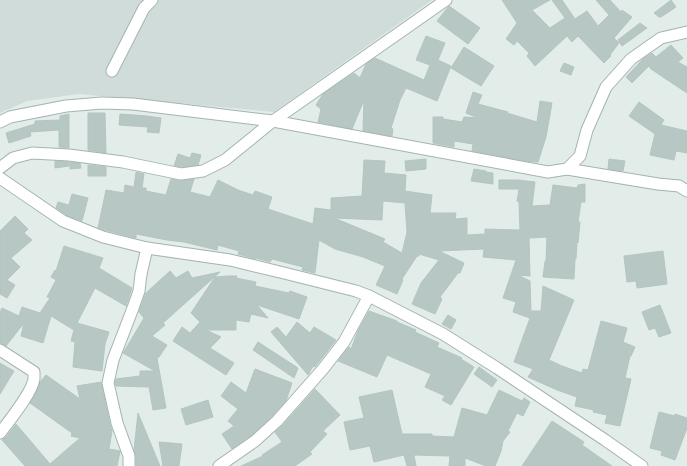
<svg xmlns="http://www.w3.org/2000/svg" width="687" height="466" viewBox="0 0 687 466" font-family="'Fira Sans',sans-serif">
	<style>
		.built { fill: #d0dcd9 }
		.building { fill: #b7c7c3; stroke: #b4c6c2; fill-rule: evenodd }
		.lines { fill: none; stroke-linecap: round; stroke-linejoin: round }
		.minor-casing { stroke: #a4b4b1; stroke-width: 13 }
		.minor { stroke: #fff; stroke-width: 11 }
	</style>
	<rect width="100%" height="100%" fill="#e2ece9"/>
	<polygon class="built" points="0,0 432,0 274,112 79,94 27,101 0,113"/>
	<g class="building">
		<polygon points="502,0 550,0 532,10 550,28 565,18 552,0 562,0 575,19 587,11 598,26 609,15 596,0 610,0 621,12 622,10 632,17 614,38 619,43 610,55 611,56 604,63 578,36 572,42 567,36 535,66 527,56 529,53 517,41 514,45 506,39 517,23"/>
		<polygon points="671,0 676,7 661,17 659,17 654,13"/>
		<polygon points="449,6 480,28 468,44 437,21"/>
		<polygon points="640,23 647,28 622,46 618,40"/>
		<polygon points="426,36 445,43 438,60 451,66 437,101 406,88 400,100 391,128 393,129 392,136 363,131 364,100 352,129 318,122 321,109 316,105 323,94 354,73 360,78 366,64 375,58 424,80 430,65 416,60"/>
		<polygon points="671,45 683,58 678,62 687,67 687,93 651,69 649,66 632,83 626,77 643,59 652,53 656,57"/>
		<polygon points="464,47 494,66 481,86 451,68"/>
		<polygon points="564,63 574,67 571,75 560,71"/>
		<polygon points="473,92 482,95 478,104 508,112 507,113 537,122 540,101 552,103 546,137 538,162 525,161 472,151 473,144 454,141 454,147 433,143 433,117 443,117 443,119 462,122 464,117 478,118 466,113"/>
		<polygon points="639,102 664,120 661,125 687,131 687,153 676,151 674,160 650,155 655,134 629,116"/>
		<polygon points="88,113 105,113 106,153 88,150"/>
		<polygon points="69,114 69,148 59,147 59,130 30,132 31,136 9,143 6,133 35,124 35,121 60,120 60,116"/>
		<polygon points="120,114 147,116 161,118 159,133 147,132 148,127 119,125"/>
		<polygon points="192,153 201,155 198,165 181,167 174,166 178,154 190,158"/>
		<polygon points="426,159 426,169 406,171 405,161"/>
		<polygon points="609,159 625,161 623,171 608,169"/>
		<path d="M364 160 385 161 384 173 406 175 405 191 432 195 430 213H456L455 219 467 218V235L485 234V229L520 230 519 202 517 201 519 189H499V180H518L535 182 532 206 550 205 553 185 577 188 578 185 585 184V202H581L578 222H580L578 243 577 242 576 259H575L574 279 543 277 545 261H546L547 237 529 238 530 276 518 275 530 281 531 311H541L543 286 574 300 549 360 562 366 582 373 583 369 588 370 601 321 627 328 623 342 635 347 631 356H630L625 378 631 379 620 426 605 423 607 415 593 412 594 410 575 406 577 397 557 390 528 377 533 369 514 362 530 318 513 312 516 302 503 298 516 260 483 257 484 249 439 251 464 263 460 273H458L440 297 442 299 435 314 412 304 421 283 439 260 419 254V256H417L402 279 403 280 397 294 376 285 385 266 363 257 335 249 319 240 315 273 302 270 303 267 272 259 270 262 256 258 255 259 238 254 239 251 218 245 217 250 184 242 167 240 136 234V238L105 230 98 228 106 190 124 193 125 185 134 187 136 172 144 174 142 188H146V191L166 195 171 179 182 181 194 179 190 192 210 197 218 180 238 190 253 195 255 191 272 197 268 209 313 224 315 208 331 210V198L362 196ZM383 201 405 203 407 232 402 253 383 242 385 239 334 218 382 220Z"/>
		<polygon points="55,161 69,162 69,166 55,168"/>
		<polygon points="70,162 80,163 81,168 70,169"/>
		<polygon points="88,165 106,167 106,176 88,176"/>
		<polygon points="474,169 486,171 486,172 493,173 493,184 471,181"/>
		<polygon points="72,194 88,198 82,221 66,215 56,208 58,202 69,205"/>
		<polygon points="15,216 28,229 24,233 32,240 11,258 20,267 7,280 15,285 7,298 0,294 0,231"/>
		<polygon points="64,246 103,258 99,268 132,288 126,306 95,288 77,323 109,332 105,344 102,371 73,367 75,342 71,341 74,330 51,316 43,343 21,336 24,323 6,346 0,343 0,312 2,308 19,316 22,307 40,313 50,298 47,297 56,280 51,277 55,270 56,271"/>
		<polygon points="663,251 667,284 637,288 636,281 627,282 624,256"/>
		<polygon points="170,271 176,278 188,271 192,278 220,272 163,323 165,325 152,336 167,345 159,357 157,358 166,408 153,410 149,387 116,386 115,383 116,379 140,376 140,371 155,371 123,353 131,340 144,318 139,312 146,293"/>
		<polygon points="228,276 237,276 236,278 256,282 255,286 289,293 290,291 307,297 299,319 257,305 268,318 251,314 249,322 236,320 236,330 206,330 221,337 210,348 234,363 226,375 173,341 182,327 190,333 200,322 191,313 215,277"/>
		<polygon points="660,305 671,333 659,337 655,328 649,330 642,312"/>
		<polygon points="369,311 397,321 397,322 416,330 415,332 439,343 437,347 462,358 461,359 474,367 451,405 442,400 445,396 425,387 431,374 387,355 377,377 338,361 349,347 351,349 358,331"/>
		<polygon points="448,315 456,320 451,329 442,324"/>
		<polygon points="297,322 310,333 314,327 336,340 315,367 313,366 308,375 271,332 277,327 286,337"/>
		<polygon points="258,342 298,368 294,378 253,350"/>
		<polygon points="0,363 14,371 0,394"/>
		<polygon points="479,367 497,380 492,387 474,374"/>
		<polygon points="255,369 292,383 286,401 272,416 251,436 232,449 222,434 234,426 228,421 238,409 221,396 231,382 246,393"/>
		<polygon points="46,375 80,399 77,386 101,382 110,425 112,431 109,449 120,451 120,452 117,466 25,466 2,440 6,437 16,424 50,464 80,438 71,436 72,433 30,403 35,395 40,382"/>
		<polygon points="315,389 340,415 323,431 327,434 310,452 312,454 295,466 241,466 263,456 262,455 282,442 275,432 282,426"/>
		<polygon points="392,390 402,434 432,434 432,436 454,437 462,408 487,415 499,390 522,401 524,398 530,402 523,416 517,413 508,431 510,432 503,441 501,451 495,466 486,466 465,458 465,466 449,466 450,456 414,455 416,466 407,466 404,455 374,462 370,446 350,450 344,422 364,418 359,397"/>
		<polygon points="208,400 213,417 186,425 181,409"/>
		<polygon points="659,412 675,416 675,414 687,418 687,428 675,460 661,455 662,451 650,448"/>
		<polygon points="138,413 160,466 136,466 136,456 134,450"/>
		<polygon points="552,421 584,442 582,445 612,466 522,466"/>
		<polygon points="159,442 182,444 179,466 163,466"/>
	</g>
	<g class="lines">
		<defs>
			<g id="minor">
				<polyline points="112,71 144,8 152,0"/>
				<polyline points="0,122 10,117 66,106 102,103 133,104 273,121 548,172 567,169 580,156 587,130 606,87 631,59 661,38 687,32"/>
				<polyline points="0,168 13,158 32,153 69,155 123,162 181,174 203,171 225,160 273,121 446,0"/>
				<polyline points="567,169 658,184 679,186 687,191"/>
				<polyline points="0,178 63,221 103,237 147,248 230,260 284,273 356,291 369,296 443,334 497,368 605,440 642,466"/>
				<path d="M0 350 34 372C34 373 34 377 34 379 32 393 9 421 0 433"/>
				<polyline points="129,466 129,456 117,423 108,383 113,360 133,308 139,291 141,274 147,248"/>
				<polyline points="219,466 255,441 277,421 323,369 344,342 369,296"/>
			</g>
		</defs>
		<use href="#minor" class="minor-casing"/>
		<use href="#minor" class="minor"/>
	</g>
</svg>
